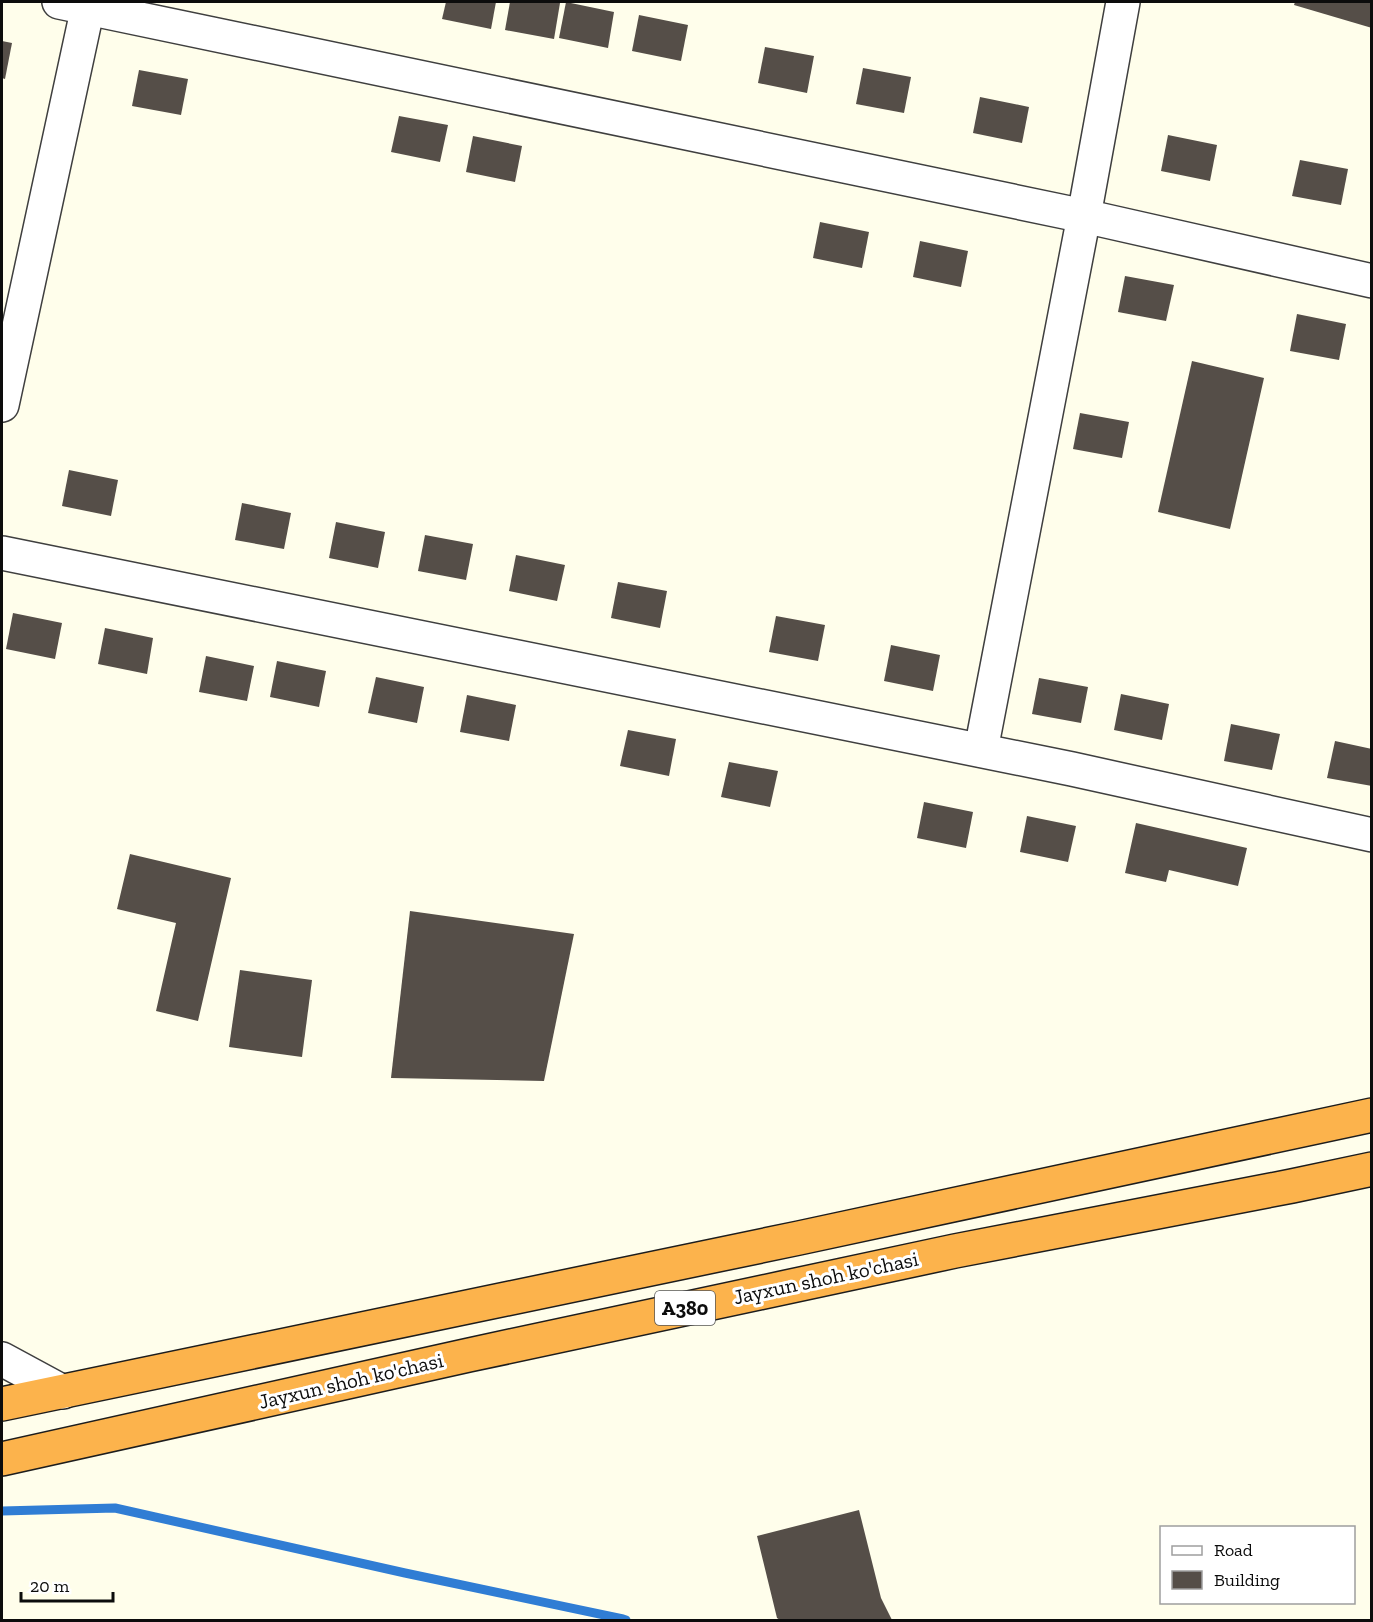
<svg xmlns="http://www.w3.org/2000/svg" width="1373" height="1622" viewBox="0 0 1373 1622" font-family="'Zilla Slab',serif">
	<style>
		.lines { fill: none; stroke-linecap: round; stroke-linejoin: round }
		.stream { stroke: #307dd4; stroke-width: 9 }
		.building { fill: #554e48 }
		.minor-casing { stroke: #3f3f3f; stroke-width: 36 }
		.highway-casing { stroke: #1d1d1d; stroke-width: 36 }
		.minor { stroke: #fff; stroke-width: 33 }
		.highway { stroke: #fcb34c; stroke-width: 33 }
		.labels { text-anchor: middle; stroke-width: 6; stroke-linejoin: round; paint-order: stroke }
		.shield { fill: #fff; stroke: #555; stroke-width: 1.5 }
		.shield-label { font-size: 20px; font-weight: bold; fill: #0c0c0c }
		.street-label { font-size: 21px; fill: #0c0c0c; stroke: #fff }
	</style>
	<rect width="100%" height="100%" fill="#fffeeb"/>
	<g class="lines">
		<polyline class="stream" points="2,1511 115,1508 405,1573 623,1619 626,1620"/>
	</g>
	<g class="building">
		<polygon points="446,2 496,2 491,29 442,19"/>
		<polygon points="510,2 551,2 560,3 554,39 505,30"/>
		<polygon points="566,2 614,12 608,48 559,38"/>
		<polygon points="1295,2 1372,2 1372,28 1294,5"/>
		<polygon points="639,15 688,25 681,61 632,51"/>
		<polygon points="2,41 12,43 5,79 2,78"/>
		<polygon points="765,47 814,56 807,93 758,83"/>
		<polygon points="863,68 911,77 904,113 856,104"/>
		<polygon points="139,70 188,79 181,115 132,106"/>
		<polygon points="980,97 1029,107 1022,143 973,133"/>
		<polygon points="399,116 448,125 440,162 391,152"/>
		<polygon points="1168,135 1217,145 1210,181 1161,171"/>
		<polygon points="473,136 522,146 515,182 466,172"/>
		<polygon points="1300,160 1348,169 1341,205 1292,196"/>
		<polygon points="820,222 869,232 862,268 813,258"/>
		<polygon points="920,241 968,251 961,287 913,277"/>
		<polygon points="1125,276 1174,285 1166,321 1118,312"/>
		<polygon points="1297,314 1346,324 1339,360 1290,351"/>
		<polygon points="1192,361 1264,378 1230,529 1158,512"/>
		<polygon points="1080,413 1129,422 1122,458 1073,449"/>
		<polygon points="69,470 118,480 111,516 62,506"/>
		<polygon points="242,503 291,513 284,549 235,540"/>
		<polygon points="336,522 385,532 378,568 329,558"/>
		<polygon points="425,535 473,544 466,580 418,571"/>
		<polygon points="516,555 565,565 557,601 509,591"/>
		<polygon points="618,582 667,591 660,628 611,618"/>
		<polygon points="13,613 62,623 55,659 6,649"/>
		<polygon points="776,616 825,625 818,661 769,652"/>
		<polygon points="105,628 153,638 147,674 98,664"/>
		<polygon points="891,645 940,655 933,691 884,681"/>
		<polygon points="206,656 254,666 247,701 199,692"/>
		<polygon points="277,661 326,671 319,707 270,697"/>
		<polygon points="376,677 424,687 417,723 368,713"/>
		<polygon points="1039,678 1088,687 1081,723 1032,714"/>
		<polygon points="1121,694 1169,704 1162,740 1114,730"/>
		<polygon points="467,695 516,705 509,741 460,732"/>
		<polygon points="1231,724 1280,734 1272,770 1224,761"/>
		<polygon points="628,730 676,739 669,776 620,766"/>
		<polygon points="1335,741 1372,749 1372,786 1327,778"/>
		<polygon points="729,762 778,771 770,807 721,797"/>
		<polygon points="924,802 973,812 966,848 917,838"/>
		<polygon points="1027,816 1076,826 1068,862 1020,852"/>
		<polygon points="1136,823 1247,848 1238,886 1169,870 1166,882 1125,873"/>
		<polygon points="130,854 231,878 198,1021 156,1011 176,923 117,909"/>
		<polygon points="410,911 574,934 544,1081 391,1078"/>
		<polygon points="240,970 312,980 302,1057 229,1047"/>
		<polygon points="859,1510 881,1598 892,1620 780,1620 777,1618 757,1536"/>
	</g>
	<g class="lines">
		<defs>
			<g id="minor">
				<polyline points="59,2 1084,216 1372,281"/>
				<polyline points="2,405 89,2"/>
				<polyline points="2,553 1072,769 1372,835"/>
				<polyline points="981,750 1084,216 1123,2"/>
				<polyline points="2,1359 63,1392"/>
			</g>
			<g id="highway">
				<polyline points="2,1404 799,1238 1372,1115"/>
				<polyline points="2,1459 469,1355 955,1251 1292,1186 1372,1169"/>
			</g>
		</defs>
		<use href="#minor" class="minor-casing"/>
		<use href="#highway" class="highway-casing"/>
		<use href="#minor" class="minor"/>
		<use href="#highway" class="highway"/>
	</g>
	<g class="labels">
		<rect class="shield" x="655" y="1291" width="60" height="34" rx="4.5"/>
		<g class="shield-label">
			<text x="685" y="1315">A380</text>
		</g>
		<g class="street-label">
			<text transform="translate(826 1278) rotate(-12)" y="7">Jayxun shoh ko'chasi</text>
			<text transform="translate(351 1381) rotate(-13)" y="7">Jayxun shoh ko'chasi</text>
		</g>
	</g>
	<rect width="1373" height="1622" fill="none" stroke="#0c0c0c" stroke-width="6"/>
	<rect x="1160" y="1526" width="195" height="78" fill="#ffffff" stroke="#9e9e9e" stroke-width="1.5"/>
	<rect x="1172" y="1546" width="30" height="9" fill="#ffffff" stroke="#9e9e9e" stroke-width="1.5"/>
	<text x="1214" y="1556" font-size="18" fill="#0c0c0c">Road</text>
	<rect x="1172" y="1571" width="30" height="18" fill="#554e48" stroke="#9e9e9e" stroke-width="1.5"/>
	<text x="1214" y="1586" font-size="18" fill="#0c0c0c">Building</text>
	<path d="M21 1592v9h92v-9" fill="none" stroke="#0c0c0c" stroke-width="3"/>
	<text x="30" y="1592" font-size="18" fill="#0c0c0c" stroke="#ffffff" stroke-width="4.5" paint-order="stroke">20 m</text>
</svg>
